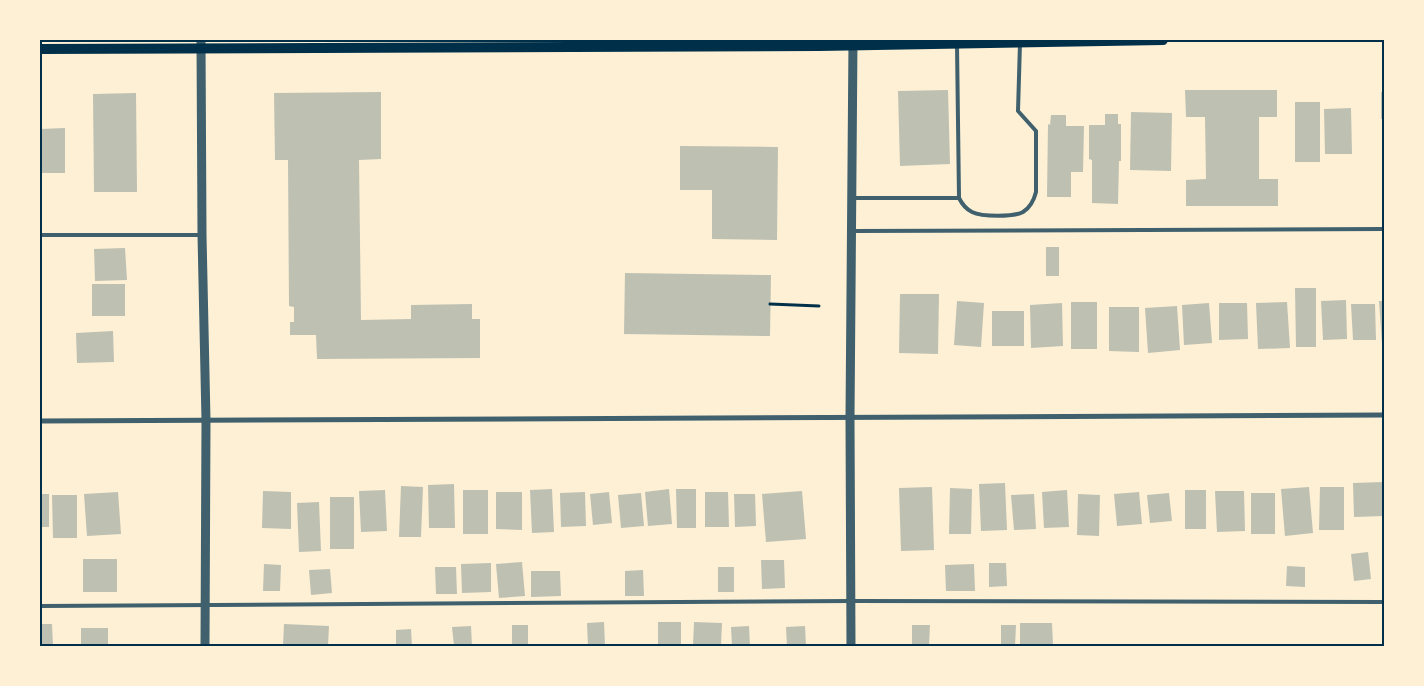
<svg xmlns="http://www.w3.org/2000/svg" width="1424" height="686" viewBox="0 0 1424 686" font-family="'Fira Sans Condensed',sans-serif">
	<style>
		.building { fill: #bec0b2 }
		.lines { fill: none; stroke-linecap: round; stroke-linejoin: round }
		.path { stroke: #003049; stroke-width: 3 }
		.service { stroke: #3f606c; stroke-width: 4 }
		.minor { stroke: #3f606c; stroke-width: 5 }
		.tertiary { stroke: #3f606c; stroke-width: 9 }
		.secondary { stroke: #003049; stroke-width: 10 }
		.neatline { fill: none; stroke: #003049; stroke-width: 2 }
	</style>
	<rect width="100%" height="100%" fill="#fdf0d5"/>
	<g class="building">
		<polygon points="948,90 950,164 900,166 898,91"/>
		<polygon points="1185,90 1277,90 1277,117 1259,117 1259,179 1278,179 1278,206 1186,206 1186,180 1206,179 1205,117 1186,117"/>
		<polygon points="381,92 381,159 359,160 361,320 411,319 411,305 472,304 472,319 480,319 480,358 317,359 316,335 290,335 290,322 294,322 294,307 289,306 288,160 275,160 274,93"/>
		<rect x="1381" y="92" width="3" height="27"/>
		<polygon points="136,93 137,192 94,192 93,94"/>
		<rect x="1295" y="102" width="25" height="60"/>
		<polygon points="1351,108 1352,154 1325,154 1324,109"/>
		<polygon points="1131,112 1172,113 1171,171 1130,170"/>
		<polygon points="1105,114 1118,114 1118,124 1121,124 1121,161 1119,161 1118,204 1092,203 1092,160 1089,159 1089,125 1105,125"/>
		<polygon points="1051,115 1066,115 1066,126 1084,126 1083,172 1071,172 1071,197 1047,197 1048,124 1050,125"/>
		<polygon points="65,128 65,173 40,173 40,129"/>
		<polygon points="680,146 778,147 777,240 712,239 712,190 680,190"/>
		<rect x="1382" y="195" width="2" height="25"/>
		<rect x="1046" y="247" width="13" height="29"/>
		<polygon points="125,248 127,280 95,281 94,249"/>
		<polygon points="625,273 771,275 770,336 624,334"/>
		<rect x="92" y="284" width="33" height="32"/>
		<polygon points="1295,288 1316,288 1316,347 1296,347"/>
		<polygon points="900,294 939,294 938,354 899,353"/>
		<polygon points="1346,300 1347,339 1323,340 1321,301"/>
		<polygon points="957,301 984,303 981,347 954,345"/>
		<polygon points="1379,301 1384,301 1384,344 1382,344"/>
		<rect x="1071" y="302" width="26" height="47"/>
		<polygon points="1287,302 1290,348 1258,349 1256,303"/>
		<polygon points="1062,303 1063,346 1031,348 1030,305"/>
		<polygon points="1209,303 1212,343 1184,345 1182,305"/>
		<polygon points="1219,303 1247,303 1248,339 1219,340"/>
		<polygon points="1351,304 1375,304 1376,340 1353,340"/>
		<polygon points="1177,306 1180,350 1148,353 1145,308"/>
		<polygon points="1109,307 1139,307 1139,352 1109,351"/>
		<rect x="992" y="311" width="32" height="35"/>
		<polygon points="113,331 114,362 77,363 76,333"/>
		<polygon points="1384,482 1384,516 1354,517 1353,483"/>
		<polygon points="1005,483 1007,530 981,531 979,484"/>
		<polygon points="454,484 455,528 429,528 428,485"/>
		<polygon points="401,486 423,487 421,537 399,537"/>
		<polygon points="932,487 934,550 901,551 899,488"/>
		<polygon points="1309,487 1313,533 1285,536 1281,489"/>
		<polygon points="1320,487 1344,487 1344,530 1319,530"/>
		<polygon points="950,488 972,489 971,534 949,534"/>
		<polygon points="552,489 554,532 532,533 530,490"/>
		<polygon points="669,489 672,524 648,526 645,492"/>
		<polygon points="676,489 696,489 696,528 677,528"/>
		<polygon points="385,490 387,531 361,532 359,491"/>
		<rect x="463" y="490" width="25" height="44"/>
		<polygon points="1067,490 1069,527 1044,528 1042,492"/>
		<rect x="1185" y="490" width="21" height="39"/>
		<polygon points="263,491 291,492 291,529 262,528"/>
		<polygon points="802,491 806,539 766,542 762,494"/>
		<polygon points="1215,491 1244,491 1245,531 1217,532"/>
		<polygon points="118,492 121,534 87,536 84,494"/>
		<polygon points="496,492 522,492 522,530 496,529"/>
		<polygon points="585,492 586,526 561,527 560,493"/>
		<polygon points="609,492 612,523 593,525 590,494"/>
		<polygon points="705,492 728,492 729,527 705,527"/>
		<polygon points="1139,492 1142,524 1117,526 1114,494"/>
		<polygon points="641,493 644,526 621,528 618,495"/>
		<polygon points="1169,493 1172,521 1150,523 1147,495"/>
		<rect x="1251" y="493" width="24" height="41"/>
		<rect x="40" y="494" width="9" height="33"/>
		<polygon points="734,494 755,494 756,526 735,527"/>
		<polygon points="1034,494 1036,529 1014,530 1011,495"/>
		<polygon points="1078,494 1100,495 1099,536 1077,535"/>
		<polygon points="52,495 77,495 77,538 53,538"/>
		<rect x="330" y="497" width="24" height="52"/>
		<polygon points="319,502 321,551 299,552 297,503"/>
		<polygon points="1368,552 1371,579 1354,581 1351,554"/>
		<rect x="83" y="559" width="34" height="33"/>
		<polygon points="761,560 784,560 785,588 762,589"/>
		<polygon points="522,562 525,596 499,598 496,564"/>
		<polygon points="491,563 491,592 462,593 461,564"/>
		<polygon points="989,563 1006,563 1007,586 989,587"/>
		<polygon points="264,564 281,565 280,591 263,591"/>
		<polygon points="974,564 975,591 946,591 945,565"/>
		<polygon points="1287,566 1305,567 1305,587 1286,586"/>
		<polygon points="435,567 456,567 457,594 436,594"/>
		<rect x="718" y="567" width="16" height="25"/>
		<polygon points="330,569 332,593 311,595 309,570"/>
		<polygon points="643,570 644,596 625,596 625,571"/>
		<polygon points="531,571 560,571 561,596 531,597"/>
		<polygon points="604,622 605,646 588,646 587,623"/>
		<rect x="658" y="622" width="23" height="24"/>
		<polygon points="694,622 722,623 721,646 693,646"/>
		<polygon points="1020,623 1052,623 1053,646 1020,646"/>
		<polygon points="40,624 52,624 53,646 40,646"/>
		<polygon points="284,624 329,626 328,646 283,646"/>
		<rect x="512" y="625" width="16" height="21"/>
		<polygon points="912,625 930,625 929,646 912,646"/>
		<polygon points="1001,625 1016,625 1015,646 1001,646"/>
		<polygon points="471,626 472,646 454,646 452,627"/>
		<polygon points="749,626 750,646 732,646 731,627"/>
		<polygon points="805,626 806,646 787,646 786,627"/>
		<rect x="81" y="628" width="27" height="18"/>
		<polygon points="411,629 412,646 396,646 396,630"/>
	</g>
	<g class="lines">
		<polyline class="path" points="770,304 819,306"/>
		<g class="service">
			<path d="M957 45 959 198C962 204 966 209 972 212 982 217 1014 217 1023 212 1031 207 1034 200 1036 192V131L1018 111 1020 43"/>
			<polyline points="853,198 959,198"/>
			<polyline points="853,231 1384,229"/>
			<polyline points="40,235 202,235"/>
			<polyline points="40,606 851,601 1384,602"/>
		</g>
		<polyline class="minor" points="40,421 1384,415"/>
		<g class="tertiary">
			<polyline points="201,40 202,235 206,420 205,646"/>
			<polyline points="851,646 850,418 853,40"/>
		</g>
		<polyline class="secondary" points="40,49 819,46 1163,40"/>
	</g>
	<rect width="1424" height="686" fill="none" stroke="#fdf0d5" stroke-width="82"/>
	<rect x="41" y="41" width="1342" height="604" class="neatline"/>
</svg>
